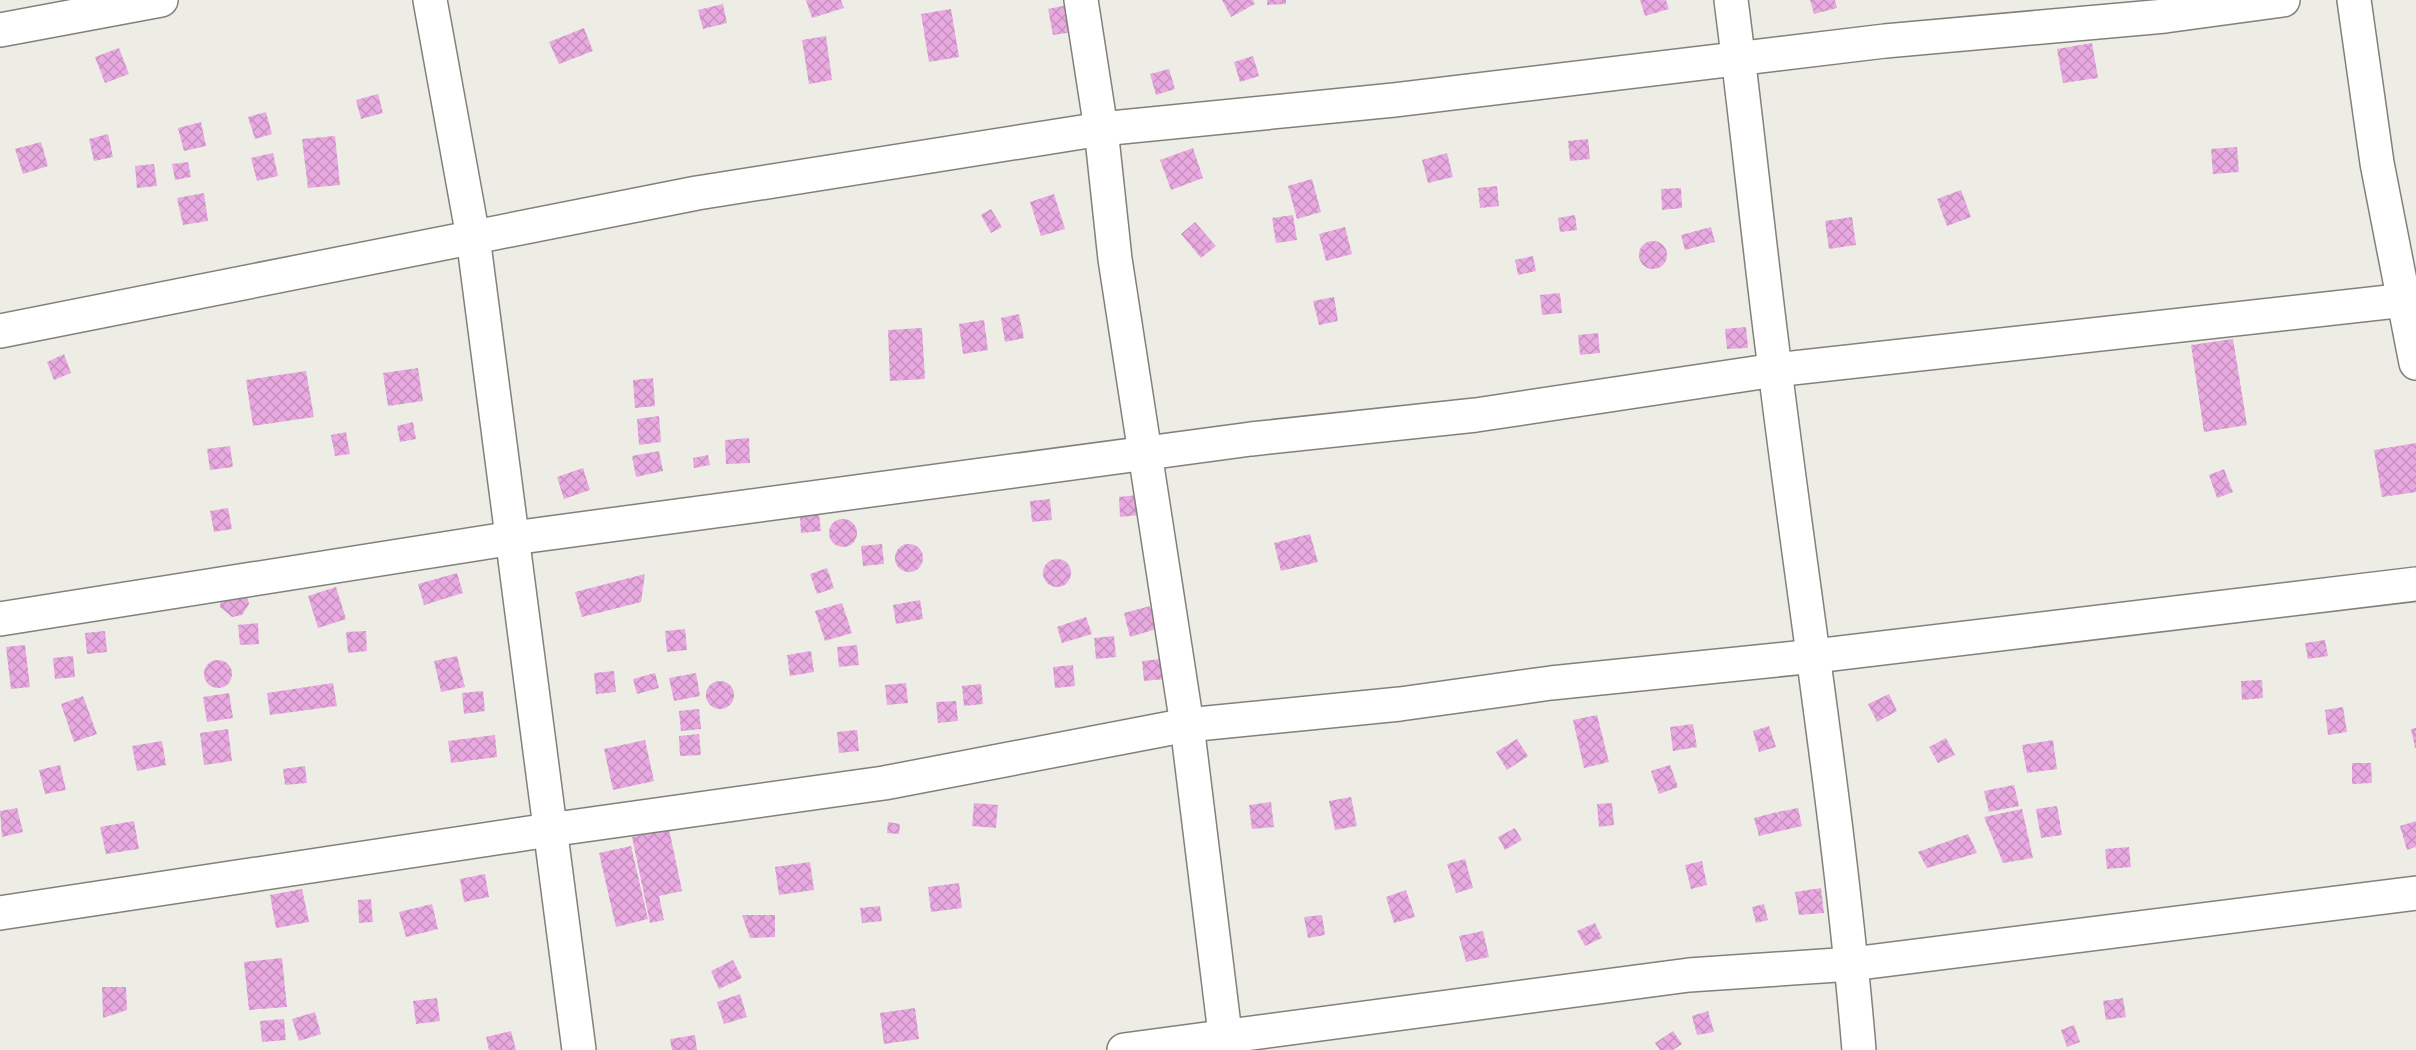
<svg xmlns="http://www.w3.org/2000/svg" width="2416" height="1050" viewBox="0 0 2416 1050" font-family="'Fira Sans',sans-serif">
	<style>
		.building { fill: url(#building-cross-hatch) }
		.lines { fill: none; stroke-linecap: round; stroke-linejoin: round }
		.minor-casing { stroke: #81817b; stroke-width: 36 }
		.minor { stroke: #fff; stroke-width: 33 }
	</style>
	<defs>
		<pattern id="building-cross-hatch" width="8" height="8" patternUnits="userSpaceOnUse" patternTransform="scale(1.5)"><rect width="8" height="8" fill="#e8a9e0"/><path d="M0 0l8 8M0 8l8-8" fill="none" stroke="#c690bf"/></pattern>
	</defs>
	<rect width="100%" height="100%" fill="#edede6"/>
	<g class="building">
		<polygon points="806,0 841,0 844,8 812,18"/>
		<polygon points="1222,0 1253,0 1255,4 1231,17"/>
		<polygon points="1267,0 1286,0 1286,4 1267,5"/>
		<polygon points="1640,0 1666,0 1669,9 1645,16"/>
		<polygon points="1810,0 1835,0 1837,8 1814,14"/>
		<polygon points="723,4 727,23 703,29 698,10"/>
		<polygon points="1068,5 1074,32 1053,35 1048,9"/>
		<polygon points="951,9 959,57 929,62 921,14"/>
		<polygon points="584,28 593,51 559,64 549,42"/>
		<polygon points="826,36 832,80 809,84 802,40"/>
		<polygon points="2092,43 2098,78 2063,83 2057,49"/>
		<polygon points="119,48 129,74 105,83 95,57"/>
		<polygon points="1253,56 1259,76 1240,82 1234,62"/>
		<polygon points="1169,69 1175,89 1156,95 1150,74"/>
		<polygon points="378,94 383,113 361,119 356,100"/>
		<polygon points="266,112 272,134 255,139 248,117"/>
		<polygon points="201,122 206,146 184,151 178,128"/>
		<polygon points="108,134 113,157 94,161 89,139"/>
		<polygon points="335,136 340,185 308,188 302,139"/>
		<polygon points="1588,139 1590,159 1570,161 1568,141"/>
		<polygon points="41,142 48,166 23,174 15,149"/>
		<polygon points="2237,147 2239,172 2213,174 2211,149"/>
		<polygon points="1193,148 1203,178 1171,190 1160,160"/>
		<polygon points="273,153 278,176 257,181 251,158"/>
		<polygon points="1447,153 1453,177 1428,183 1422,160"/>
		<polygon points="188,162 191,177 175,180 172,164"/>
		<polygon points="154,164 157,186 137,188 135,166"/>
		<polygon points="1312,179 1321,212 1297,219 1288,186"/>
		<polygon points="1497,186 1499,206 1480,208 1478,188"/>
		<polygon points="1681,188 1682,208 1662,210 1661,189"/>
		<polygon points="1961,190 1971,217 1947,226 1937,199"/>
		<polygon points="204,193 208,221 183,225 177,198"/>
		<polygon points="1054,194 1065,229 1041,236 1030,202"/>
		<polygon points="991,209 1002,227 991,233 981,215"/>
		<polygon points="1293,215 1297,240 1276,243 1272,218"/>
		<polygon points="1575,215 1577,230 1560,232 1558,218"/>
		<polygon points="1852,217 1856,245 1829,249 1825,221"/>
		<polygon points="1195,222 1216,246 1201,258 1181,234"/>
		<polygon points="1345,227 1352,254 1326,261 1319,234"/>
		<polygon points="1711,227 1715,242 1685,250 1681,235"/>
		<circle cx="1653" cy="255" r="14"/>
		<polygon points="1533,256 1536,271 1518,275 1515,260"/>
		<polygon points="1560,293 1562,313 1542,315 1540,295"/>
		<polygon points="1334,297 1338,321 1319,325 1313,301"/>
		<polygon points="1019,314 1024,338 1005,342 1001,318"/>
		<polygon points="984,320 988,350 963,354 959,324"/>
		<polygon points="1746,327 1748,348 1727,349 1725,329"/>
		<polygon points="922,328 925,379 890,381 888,330"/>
		<polygon points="1598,333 1600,353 1580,355 1578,335"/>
		<polygon points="2233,339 2247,425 2204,432 2191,345"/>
		<polygon points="64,354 71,373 54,380 47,362"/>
		<polygon points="418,368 423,401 388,406 383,373"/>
		<polygon points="306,371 314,417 253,426 246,380"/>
		<polygon points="653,378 655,406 635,408 633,380"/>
		<polygon points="659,416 661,442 639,445 637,419"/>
		<polygon points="413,422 416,439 400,442 397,426"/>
		<polygon points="346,432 350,454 335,456 331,435"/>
		<polygon points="749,438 750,463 726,464 725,440"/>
		<polygon points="2416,443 2416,492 2382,497 2374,450"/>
		<polygon points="230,446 233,467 210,470 207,449"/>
		<polygon points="659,451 663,471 636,477 632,456"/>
		<polygon points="708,455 710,465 694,468 693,458"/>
		<polygon points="583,468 590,490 564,499 557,477"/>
		<polygon points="2224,469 2233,492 2217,498 2209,475"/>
		<polygon points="1138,495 1140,515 1120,517 1119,497"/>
		<polygon points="1050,499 1052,520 1032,522 1030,501"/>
		<polygon points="228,508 232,529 214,532 210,511"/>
		<polygon points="819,514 821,531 801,533 800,516"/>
		<circle cx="843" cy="533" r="14"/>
		<polygon points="1310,534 1318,562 1281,571 1274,543"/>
		<circle cx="909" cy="558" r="14"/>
		<polygon points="882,544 884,564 863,566 861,546"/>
		<circle cx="1057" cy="573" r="14"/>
		<polygon points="827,568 834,588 817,594 810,574"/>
		<polygon points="457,573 463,593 424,605 418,584"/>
		<polygon points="645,574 641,602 582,617 575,592"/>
		<polygon points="336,587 346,619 318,628 308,596"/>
		<polygon points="247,595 249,604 242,615 232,617 220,607 221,598"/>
		<polygon points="920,600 923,619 896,624 893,605"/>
		<polygon points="842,603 852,633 825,641 815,611"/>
		<polygon points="1150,606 1156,629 1130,637 1124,613"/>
		<polygon points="1086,617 1092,634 1062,643 1057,627"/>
		<polygon points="258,623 259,644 240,645 238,625"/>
		<polygon points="685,629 687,650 667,652 665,631"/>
		<polygon points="105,631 107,652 87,654 85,633"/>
		<polygon points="366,631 367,651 348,653 346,632"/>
		<polygon points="1114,636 1116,657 1096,659 1094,638"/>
		<polygon points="2325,640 2328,656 2308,659 2305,643"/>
		<polygon points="25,645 30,687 11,689 6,647"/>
		<polygon points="857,645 859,665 839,667 837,647"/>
		<polygon points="811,651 814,672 790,676 787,655"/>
		<polygon points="73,656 75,677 55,679 53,658"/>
		<polygon points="457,656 465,687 441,692 434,661"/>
		<polygon points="1162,659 1164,679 1144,681 1142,661"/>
		<circle cx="218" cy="674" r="14"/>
		<polygon points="1073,665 1075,686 1055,688 1053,667"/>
		<polygon points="614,671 616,692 596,694 594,673"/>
		<polygon points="655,673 659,688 637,694 633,679"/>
		<polygon points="696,673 700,696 674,701 669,678"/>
		<polygon points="2262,680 2263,698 2242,700 2241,681"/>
		<circle cx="720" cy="695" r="14"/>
		<polygon points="333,683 337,706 270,715 267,693"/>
		<polygon points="906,683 908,703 887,705 885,685"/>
		<polygon points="981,684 983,704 964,706 962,686"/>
		<polygon points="483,691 485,711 464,714 462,693"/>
		<polygon points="229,693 233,718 207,722 203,697"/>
		<polygon points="1889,694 1897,711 1877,722 1868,704"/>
		<polygon points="83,696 97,734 74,742 61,704"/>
		<polygon points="956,701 958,721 938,723 936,702"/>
		<polygon points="2343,707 2347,732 2328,735 2325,710"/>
		<polygon points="699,709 701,729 681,731 679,711"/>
		<polygon points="1597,715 1609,762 1584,768 1573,720"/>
		<polygon points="1693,724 1697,747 1673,751 1670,727"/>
		<polygon points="1769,726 1776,747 1759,752 1753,731"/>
		<polygon points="2416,728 2416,748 2415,748 2411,729"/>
		<polygon points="228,729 232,761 204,765 200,733"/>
		<polygon points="857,730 859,751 839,753 837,732"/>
		<polygon points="699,734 701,755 680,756 679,736"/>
		<polygon points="495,735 497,757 451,763 448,741"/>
		<polygon points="1946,738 1955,755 1938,763 1929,747"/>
		<polygon points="1517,739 1528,756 1507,770 1496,752"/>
		<polygon points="645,740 654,781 613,790 604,749"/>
		<polygon points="2053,740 2057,769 2027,773 2022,745"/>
		<polygon points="162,741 166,765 137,771 132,746"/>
		<polygon points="2352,763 2371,763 2372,783 2352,784"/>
		<polygon points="60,765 66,790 45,794 39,770"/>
		<polygon points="1670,765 1678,787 1659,794 1651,771"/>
		<polygon points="305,766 307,783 285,785 283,769"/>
		<polygon points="2014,785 2019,806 1989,812 1984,791"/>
		<polygon points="1351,797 1357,826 1335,830 1329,801"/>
		<polygon points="1271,802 1274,827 1252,829 1249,805"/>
		<polygon points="974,803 998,805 996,828 972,826"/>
		<polygon points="1612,803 1614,825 1599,827 1597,804"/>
		<polygon points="2057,806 2062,835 2041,838 2036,809"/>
		<polygon points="17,808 23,832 2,837 0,811"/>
		<polygon points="1798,808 1802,826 1759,836 1754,818 1777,812 1780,823 1778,812"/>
		<polygon points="2022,809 2033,858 2003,863 1984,817"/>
		<polygon points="134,821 139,849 106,854 100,827"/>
		<polygon points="2416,821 2416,847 2407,850 2400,826"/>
		<polygon points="888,822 900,824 899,834 887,833"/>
		<polygon points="1515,828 1522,840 1505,850 1498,837"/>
		<polygon points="669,829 682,891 659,896 664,920 650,923 632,837"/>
		<polygon points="1968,834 1977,853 1927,868 1918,852"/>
		<polygon points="631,846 648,919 616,927 599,853"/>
		<polygon points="2129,847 2131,867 2107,869 2105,849"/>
		<polygon points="1465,859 1473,888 1456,893 1447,864"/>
		<polygon points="1702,861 1707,885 1691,889 1685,865"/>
		<polygon points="810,862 814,890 779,895 775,867"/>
		<polygon points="485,874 489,897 464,902 460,879"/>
		<polygon points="959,883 962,908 931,912 928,887"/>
		<polygon points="1821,888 1824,913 1799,915 1795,892"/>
		<polygon points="302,889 309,922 276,928 270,895"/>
		<polygon points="1406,890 1415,917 1394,923 1386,897"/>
		<polygon points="371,899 373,922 359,923 358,900"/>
		<polygon points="432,904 438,929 406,937 399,912"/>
		<polygon points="1764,904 1768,920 1756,923 1752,907"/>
		<polygon points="880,906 882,921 862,923 860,908"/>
		<polygon points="742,915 775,915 775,937 750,938"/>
		<polygon points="1322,915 1325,935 1308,938 1304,917"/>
		<polygon points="1595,923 1602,938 1585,946 1577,931"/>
		<polygon points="1483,931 1489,957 1466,962 1459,936"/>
		<polygon points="282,958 287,1007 249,1010 244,962"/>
		<polygon points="733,960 742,978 719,989 711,971"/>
		<polygon points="102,987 126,987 127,1010 103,1018"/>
		<polygon points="740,994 747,1017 724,1024 717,1002"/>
		<polygon points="437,998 440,1021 416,1024 413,1001"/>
		<polygon points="2123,998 2126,1017 2106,1020 2103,1001"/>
		<polygon points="915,1008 919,1039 884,1044 880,1013"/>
		<polygon points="1708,1011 1714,1032 1697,1035 1692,1016"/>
		<polygon points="315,1012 321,1034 299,1041 292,1019"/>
		<polygon points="284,1019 286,1040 262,1042 260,1021"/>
		<polygon points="2074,1025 2080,1042 2067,1047 2061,1030"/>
		<polygon points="511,1031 516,1050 489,1050 486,1037"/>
		<polygon points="1673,1031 1682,1044 1673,1050 1660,1050 1655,1043"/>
		<polygon points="695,1035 697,1050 672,1050 670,1039"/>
	</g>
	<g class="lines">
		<defs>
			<g id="minor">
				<polyline points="430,0 473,237 579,1050"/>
				<polyline points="1081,0 1101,129 1115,259 1187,725 1227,1050"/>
				<path d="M1731 0C1747 123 1759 246 1775 369 1803 596 1840 822 1859 1050"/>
				<polyline points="2354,0 2377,163 2416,363"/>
				<polyline points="0,30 161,0"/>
				<polyline points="0,331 697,193 1101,129 1394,100 1885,41 2165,16 2283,0"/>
				<polyline points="0,619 513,538 1251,439 1476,415 1775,370 2416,299"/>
				<polyline points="0,913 549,830 884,783 1187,725 1400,704 1551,683 1815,656 2416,584"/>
				<polyline points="1124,1050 1689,975 1852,964 2416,893"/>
			</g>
		</defs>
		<use href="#minor" class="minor-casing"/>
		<use href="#minor" class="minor"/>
	</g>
</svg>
